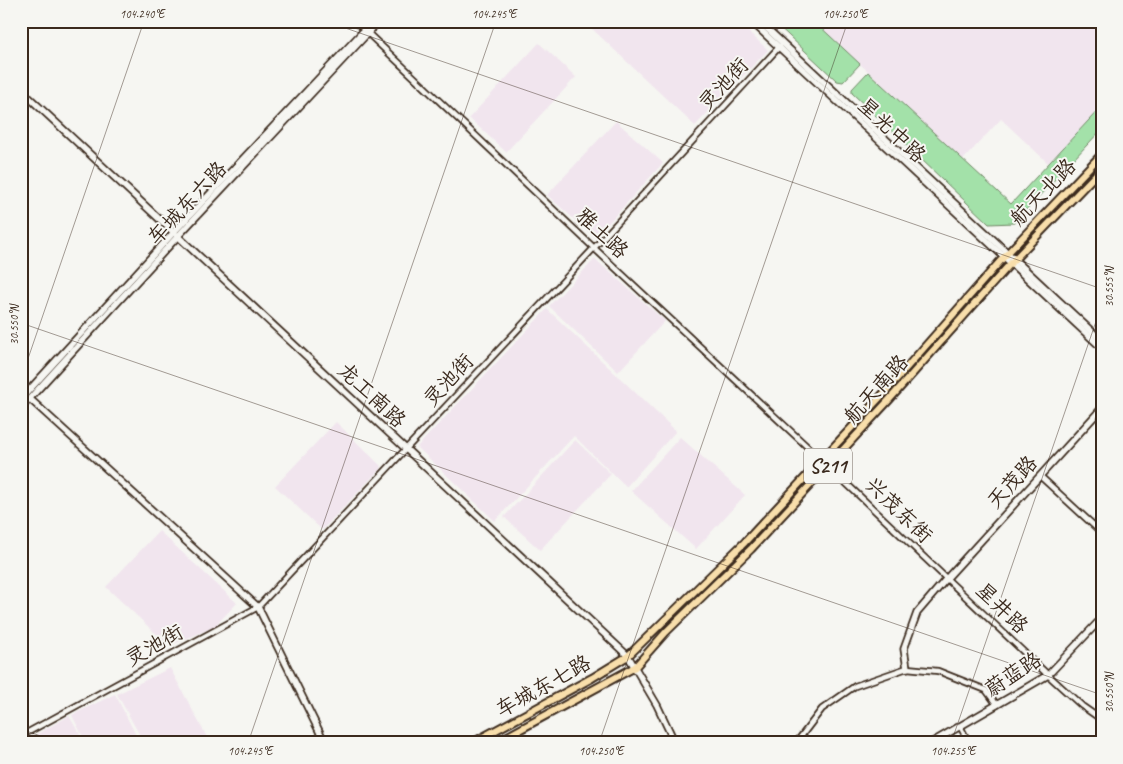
<svg xmlns="http://www.w3.org/2000/svg" width="1123" height="764" viewBox="0 0 1123 764" font-family="Caveat,'LXGW WenKai TC',sans-serif">
	<style>
		.built { fill: #f1e5ee }
		.green { fill: #a3e1a9; stroke: #6f8664 }
		.lines { fill: none; stroke-linecap: round; stroke-linejoin: round }
		.street-casing { stroke: #3b2a1e; stroke-width: 8 }
		.secondary-casing { stroke: #3b2a1e; stroke-width: 9 }
		.primary-casing { stroke: #3b2a1e; stroke-width: 10 }
		.street { stroke: #f6f6f2; stroke-width: 4.5 }
		.secondary { stroke: #f6f6f2; stroke-width: 5.5 }
		.primary { stroke: #f8deab; stroke-width: 6 }
		.ticks { fill: none; stroke: #3b2a1e; stroke-width: 1; stroke-opacity: 0.45 }
		.labels { text-anchor: middle; stroke-width: 4; stroke-linejoin: round; paint-order: stroke }
		.shield { fill: #f6f6f2; stroke: #73675e; stroke-width: 1 }
		.shield-label { font-size: 20px; font-weight: bold; fill: #3b2a1e }
		.street-label { font-size: 21px; fill: #3b2a1e; stroke: #f6f6f2 }
		.neatline { fill: none; stroke: #3b2a1e; stroke-width: 2 }
		.ticks-label { font-size: 12px; text-anchor: middle; fill: #3b2a1e }
	</style>
	<rect width="100%" height="100%" fill="#f6f6f2"/>
	<filter id="ink" filterUnits="userSpaceOnUse"><feTurbulence type="fractalNoise" baseFrequency=".02" numOctaves="2"/><feDisplacementMap in="SourceGraphic" scale="10" xChannelSelector="R" yChannelSelector="G"/><feConvolveMatrix kernelMatrix="1 2 1 2 8 2 1 2 1" color-interpolation-filters="sRGB"/></filter>
	<g filter="url(#ink)">
		<g class="built">
			<polygon points="588,21 737,21 768,50 695,126 586,23"/>
			<polygon points="814,21 1102,21 1102,106 1048,163 1001,119 963,160"/>
			<polygon points="539,43 576,77 506,152 469,118"/>
			<polygon points="616,121 663,163 595,238 547,195"/>
			<polygon points="595,259 665,321 618,372 549,306"/>
			<polygon points="547,309 676,431 626,487 574,436 495,521 417,447"/>
			<polygon points="336,422 382,467 322,530 275,486"/>
			<polygon points="680,437 745,495 696,549 631,491"/>
			<polygon points="575,440 611,474 540,550 504,517"/>
			<polygon points="159,531 237,603 214,627 169,646 106,587"/>
			<polygon points="170,668 210,743 144,743 117,694"/>
			<polygon points="115,694 140,743 86,743 72,715"/>
			<polygon points="69,716 85,743 24,743 23,742"/>
		</g>
		<g class="green">
			<polygon points="773,21 814,21 860,64 843,82 837,81"/>
			<polygon points="868,72 1011,204 1102,106 1102,129 1014,223 989,224 852,93 852,89"/>
		</g>
		<g class="lines">
			<defs>
				<g id="street">
					<polyline points="355,21 594,248 828,466 1048,675 1082,706 1102,720"/>
					<polyline points="1040,476 1102,533"/>
					<polyline points="960,726 969,743"/>
					<polyline points="21,736 258,607 594,248 780,46"/>
					<polyline points="796,743 822,709 855,686 907,668 938,671 986,690 997,705"/>
				</g>
				<g id="secondary">
					<polyline points="751,21 1102,348"/>
					<polyline points="759,21 1102,341"/>
					<polyline points="21,90 628,656 657,705 675,743"/>
					<polyline points="21,399 174,232 373,21"/>
					<polyline points="30,399 258,607 325,743"/>
					<polyline points="21,408 178,236 379,21"/>
					<polyline points="907,668 904,649 917,613 947,578 1102,408"/>
					<polyline points="931,743 1048,675 1102,618"/>
				</g>
				<g id="primary">
					<polyline points="472,743 592,678 628,656 745,542 884,393 1004,257 1102,154"/>
					<polyline points="495,743 635,667 666,632 751,549 889,400 1011,263 1102,168"/>
				</g>
			</defs>
			<use href="#street" class="street-casing"/>
			<use href="#secondary" class="secondary-casing"/>
			<use href="#primary" class="primary-casing"/>
			<use href="#street" class="street"/>
			<use href="#secondary" class="secondary"/>
			<use href="#primary" class="primary"/>
		</g>
	</g>
	<path class="ticks" d="M325 21 1102 289M21 323 1102 695M21 379 144 21M21 729 60 743M248 743 496 21M599 743 848 21M951 743 1102 304"/>
	<g class="labels">
		<rect class="shield" x="804" y="448.5" width="48" height="35" rx="4"/>
		<g class="shield-label">
			<text x="828" y="473">S211</text>
		</g>
		<g class="street-label">
			<text transform="translate(723 84) rotate(-47)" y="7">灵池街</text>
			<text transform="translate(892 130) rotate(43)" y="7">星光中路</text>
			<text transform="translate(1043 192) rotate(-46)" y="7">航天北路</text>
			<text transform="translate(187 203) rotate(-47)" y="7">车城东六路</text>
			<text transform="translate(602 233) rotate(43)" y="7">雅土路</text>
			<text transform="translate(448 380) rotate(-47)" y="7">灵池街</text>
			<text transform="translate(876 389) rotate(-48)" y="7">航天南路</text>
			<text transform="translate(372 395) rotate(43)" y="7">龙工南路</text>
			<text transform="translate(1012 482) rotate(-48)" y="7">天茂路</text>
			<text transform="translate(899 510) rotate(44)" y="7">兴茂东街</text>
			<text transform="translate(1002 608) rotate(44)" y="7">星井路</text>
			<text transform="translate(154 645) rotate(-29)" y="7">灵池街</text>
			<text transform="translate(1013 674) rotate(-33)" y="7">蔚蓝路</text>
			<text transform="translate(543 686) rotate(-29)" y="7">车城东七路</text>
		</g>
	</g>
	<rect width="1123" height="764" fill="none" stroke="#f6f6f2" stroke-width="55"/>
	<rect x="28" y="28" width="1068" height="708" class="neatline"/>
	<g class="ticks-label">
		<text x="142" y="18">104.240°E</text>
		<text x="494" y="18">104.245°E</text>
		<text x="845" y="18">104.250°E</text>
		<text transform="translate(1109 287) rotate(-90)" y="4">30.555°N</text>
		<text transform="translate(14 325) rotate(-90)" y="4">30.550°N</text>
		<text transform="translate(1109 693) rotate(-90)" y="4">30.550°N</text>
		<text x="250" y="755">104.245°E</text>
		<text x="601" y="755">104.250°E</text>
		<text x="953" y="755">104.255°E</text>
	</g>
</svg>
